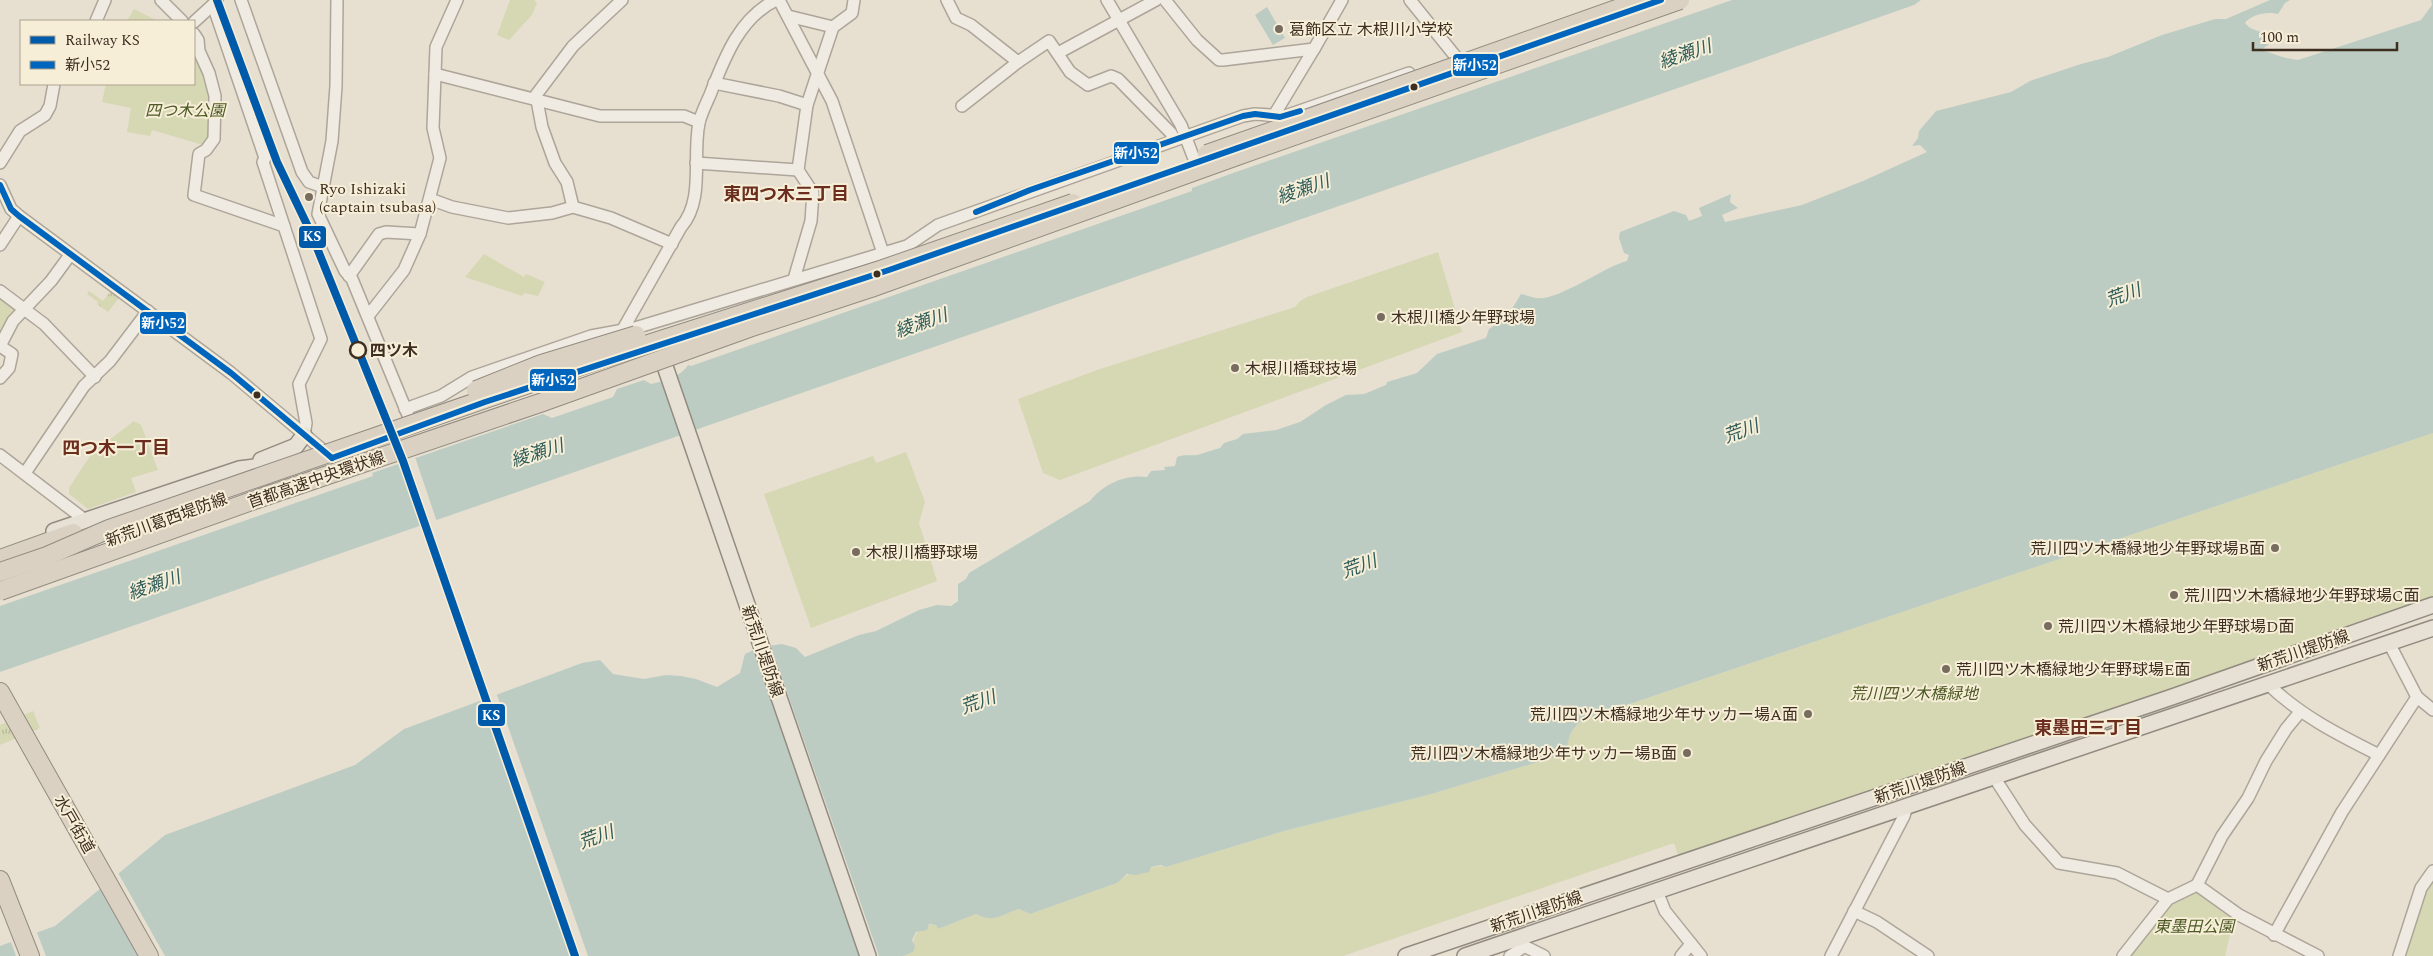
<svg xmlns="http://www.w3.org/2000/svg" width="2433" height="956" viewBox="0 0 2433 956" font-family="Spectral,'Noto Sans JP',serif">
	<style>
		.grass { fill: url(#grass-tufts) }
		.park { fill: #d6d7b3 }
		.water { fill: #bcccc2 }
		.pier { fill: #e7e0d1 }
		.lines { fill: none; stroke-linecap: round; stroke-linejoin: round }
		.minor-casing { stroke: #ada599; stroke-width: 14 }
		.major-casing { stroke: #928b80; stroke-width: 18 }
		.highway-casing { stroke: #928b80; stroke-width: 20 }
		.minor { stroke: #efebe3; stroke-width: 11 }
		.major { stroke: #e6e1d4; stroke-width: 15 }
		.highway { stroke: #dad1c2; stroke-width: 18 }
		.highway-bridge-casing { stroke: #928b80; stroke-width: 20; stroke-linecap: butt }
		.highway-bridge { stroke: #dad1c2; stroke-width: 18 }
		.bus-1-casing { stroke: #f7eed8; stroke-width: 10 }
		.bus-1 { stroke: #0065bd; stroke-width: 6 }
		.rail-1-casing { stroke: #f7eed8; stroke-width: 11 }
		.rail-1 { stroke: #005aaa; stroke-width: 8 }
		.poi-dot { fill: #786c5e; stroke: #f7eed8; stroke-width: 2 }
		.bus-dot { fill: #3d2e20; stroke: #f7eed8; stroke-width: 2 }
		.stop-dot { fill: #f7eed8; stroke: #3d2e20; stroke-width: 2.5 }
		.labels { text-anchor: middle; stroke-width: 4; stroke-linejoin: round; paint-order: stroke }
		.poi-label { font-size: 16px; fill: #3d2e20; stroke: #f7eed8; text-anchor: start }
		.park-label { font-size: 16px; font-style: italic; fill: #4d5a26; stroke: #f7eed8 }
		.stop-label { font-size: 16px; font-weight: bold; fill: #3d2e20; stroke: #f7eed8; text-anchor: start }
		.street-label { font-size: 16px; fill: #3d2e20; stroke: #f7eed8 }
		.water-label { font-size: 18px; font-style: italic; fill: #2f5d5a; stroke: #f7eed8 }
		.neighbourhood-label { font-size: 18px; font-weight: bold; fill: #6b2e1e; stroke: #f7eed8 }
		.line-badge { stroke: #f7eed8; stroke-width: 2 }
		.badge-label { font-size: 14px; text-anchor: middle; font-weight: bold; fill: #fff }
	</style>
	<defs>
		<pattern id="grass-tufts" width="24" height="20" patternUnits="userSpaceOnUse" patternTransform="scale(1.25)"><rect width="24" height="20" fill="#d6d7b3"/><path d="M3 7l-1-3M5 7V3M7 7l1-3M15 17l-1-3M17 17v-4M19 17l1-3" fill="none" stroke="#b9b99a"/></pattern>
	</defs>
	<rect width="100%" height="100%" fill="#e7e0d1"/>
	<g class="grass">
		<polygon points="89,291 103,301 110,292 119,298 108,312 97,304 98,302 87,294"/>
		<polygon points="33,711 40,728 0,745 0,725"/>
	</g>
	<g class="park">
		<polygon points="510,0 534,0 537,3 532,15 509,40 497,35"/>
		<polygon points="134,9 158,21 127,21"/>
		<polygon points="194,38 211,95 211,139 203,145 152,130 150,136 127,132 131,108 102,102 106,84 194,84"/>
		<polygon points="1438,252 1462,332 1060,480 1043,473 1018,399 1100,369 1295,307 1300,301 1307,297"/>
		<polygon points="484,254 524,277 526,274 545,282 538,296 524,293 522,296 465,277"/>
		<polygon points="0,297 15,311 0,338"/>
		<polygon points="134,421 141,425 158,470 131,478 136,492 88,509 69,494 69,488 92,453"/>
		<path d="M2433 433V601L1679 858 1674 843 1343 956H903L913 952C912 937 918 923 936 925L938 929 976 914C994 924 1003 914 1019 909L1030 914 1117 883C1122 874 1158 863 1166 867L1284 831 1428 795 1567 753C1566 739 1572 726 1585 719Z"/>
		<polygon points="906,452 925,502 919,523 937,581 811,628 764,494 873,456 876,463"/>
		<polygon points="2433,878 2433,956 2404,956 2427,887"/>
		<polygon points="2196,891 2234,918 2225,956 2131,956 2172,904"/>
	</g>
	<g class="water">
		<path d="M1732 0H1921L1914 5 1678 88 0 672V606L373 476 372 473 543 414 552 418 613 397 617 389 644 380 651 384C663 382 683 375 688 365L691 366 1192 191V188L1233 173Z"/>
		<path d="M2270 0H2290L2285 3 2278 14C2268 11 2251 14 2245 23L2250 28 2271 36 2268 45 2261 50C2273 53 2285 59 2298 60L2421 20 2432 5 2431 0H2433V433L1585 719C1572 726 1566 739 1568 753L1428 795 1284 831 1166 867 1161 865 1151 867 1149 872 1136 875 1127 874 1117 883 1030 914 1019 909C1003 914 994 924 976 914L938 929 936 925 929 924 927 930 916 932 912 940 915 946 913 952 903 956H0V946L55 926 165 835 355 765 404 729 582 663 600 660 613 674 644 679 666 675 681 676 696 679 717 687 740 673 745 654 760 647 782 644 796 648 805 657 859 635 876 631 919 610 937 605 951 606 958 601V584L966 579 969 573 1090 501C1103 484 1126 474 1147 477L1151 471 1165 470 1164 467 1175 466 1177 457C1185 454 1190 456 1197 455 1205 453 1212 450 1220 448L1224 443 1237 439 1243 434 1276 430 1300 422 1326 405 1346 395 1364 394 1386 385 1387 382 1417 373 1437 354 1486 338 1489 329 1507 317 1521 294C1526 295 1531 297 1536 298 1557 302 1605 266 1627 261L1629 255 1624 253 1619 238 1620 232 1674 211 1686 215 1689 221 1702 216 1699 208 1731 194 1730 202 1738 208 1722 215 1725 222 1802 205 1863 181 1927 152 1920 145 1912 146 1918 138 1919 131 1936 111 2011 92 2030 81 2081 64 2108 57 2162 35 2215 19H2226Z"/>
		<polygon points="1267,7 1285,38 1273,45 1255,15"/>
	</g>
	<g class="pier">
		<polygon points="415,457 437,522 421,527 398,461"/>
		<polygon points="770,643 879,956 859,956 752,646"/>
		<polygon points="496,692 588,956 570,956 480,698"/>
		<polygon points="117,871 165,956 139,956 99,886"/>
		<polygon points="36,930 46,956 16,956 10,939"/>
	</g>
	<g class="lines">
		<defs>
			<g id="minor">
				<polyline points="161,0 182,21"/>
				<polyline points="241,0 302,172 309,182 323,187"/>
				<polyline points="337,0 336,86 332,141 318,214 345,271 352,279 408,415"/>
				<polyline points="779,0 832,101 885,259"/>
				<polyline points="947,0 956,18 971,25 1018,62"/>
				<polyline points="1107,0 1181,125 1196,164"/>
				<polyline points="1165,0 1197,40 1219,60 1223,60 1314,49 1342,0"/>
				<polyline points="1410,0 1464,67"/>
				<polyline points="213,5 265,158 263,162 321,339 299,384 306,423 304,435"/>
				<polyline points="788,16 833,27 807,105 798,170 813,193 811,221 794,279"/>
				<polyline points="96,21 105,0"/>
				<polyline points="194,22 217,1"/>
				<polyline points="833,27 852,13 854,0"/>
				<polyline points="194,34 198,40 199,51 209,73 215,96 214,139 206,150 199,154 194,195 284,226"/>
				<polyline points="1058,53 1156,0"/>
				<polyline points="435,74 600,116 684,116 699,122"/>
				<polyline points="714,83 779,96 807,105"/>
				<polyline points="962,106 1018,62 1049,41 1070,72 1088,85 1111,76 1118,79 1171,133 1174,140"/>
				<polyline points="1273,117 1314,49"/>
				<polyline points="0,163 20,131 45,115 50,106 54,84"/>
				<polyline points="696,163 798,170"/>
				<polyline points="0,185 11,209 19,216 231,373 330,456"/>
				<polyline points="430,199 452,207 508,218 552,213 573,207 611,218 672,244"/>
				<polyline points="573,207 567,182 555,163 542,127 536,95 573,46 622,0"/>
				<polyline points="0,245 19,216"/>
				<polyline points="349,276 379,234 386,232 420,234"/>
				<polyline points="0,291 44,324 95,377"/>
				<polyline points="368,316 404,270 420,234 440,158 433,128 436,47 457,0"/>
				<path d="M622 331 681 227C705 200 692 156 699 123 701 114 706 104 710 95 724 59 739 18 776 0"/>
				<polyline points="0,346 13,321 51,281 70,255"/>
				<polyline points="0,346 12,354 9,368 0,378"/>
				<polyline points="405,409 441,396 472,377 591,336 635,328 907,246 938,225 1243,116 1255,114 1285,116 1409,73"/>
				<polyline points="0,455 85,520"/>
				<polyline points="25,473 84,386 110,361 148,311"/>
				<path d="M2267 683C2299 715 2339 735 2379 755"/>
				<polyline points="2417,697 2433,710"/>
				<polyline points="1994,777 2025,825 2059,863 2117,873 2168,899"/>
				<polyline points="2197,885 2222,836 2248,798 2266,761 2286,729 2300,712"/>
				<polyline points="1657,891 1665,911 1701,956"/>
				<polyline points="1854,911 1877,922 1928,956"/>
				<polyline points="2274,935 2342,812 2417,697 2389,643"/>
				<polyline points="1522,945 1544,956"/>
				<polyline points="1510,956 1522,948 1519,940"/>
				<polyline points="1681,956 1691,944"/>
				<polyline points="1831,956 1904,816 1907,806"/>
				<polyline points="2123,956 2168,899 2197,885 2239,915 2318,956"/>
				<polyline points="2399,956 2421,888 2433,871"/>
			</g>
			<g id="major">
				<polyline points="658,346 868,956"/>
				<polyline points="261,460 296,446 304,435"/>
				<polyline points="54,531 239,469 285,463"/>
				<polyline points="74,552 184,512"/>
				<polyline points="1406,956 2172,697 2433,605"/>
				<polyline points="1465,956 2433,628"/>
			</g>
			<g id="highway">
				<polyline points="0,559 73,533"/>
				<polyline points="0,692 149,956"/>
				<polyline points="0,880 30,956"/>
			</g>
		</defs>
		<use href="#minor" class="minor-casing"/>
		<use href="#major" class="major-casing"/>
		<use href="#highway" class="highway-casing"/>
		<use href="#minor" class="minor"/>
		<use href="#major" class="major"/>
		<use href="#highway" class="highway"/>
		<defs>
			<g id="highway-bridge">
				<polyline points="1207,154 1642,0"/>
				<polyline points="476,390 541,364 636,335"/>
				<polyline points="0,572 47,556 109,529 598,360 883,269 1073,203"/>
				<polyline points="0,591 263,497 540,403 749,328 871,288 1237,156 1680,0"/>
			</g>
		</defs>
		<use href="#highway-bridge" class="highway-bridge-casing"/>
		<use href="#highway-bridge" class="highway-bridge"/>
		<defs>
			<g id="bus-1">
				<polyline points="0,185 11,209 19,216 231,373 332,458"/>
				<polyline points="976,212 1030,190 1243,116 1255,114 1280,117 1300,111"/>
				<polyline points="332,458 485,402 889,270 1661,0"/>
			</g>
		</defs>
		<use href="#bus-1" class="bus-1-casing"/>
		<use href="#bus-1" class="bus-1"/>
		<defs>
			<polyline id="rail-1" points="217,0 277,162 311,233 403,461 575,956"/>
		</defs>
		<use href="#rail-1" class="rail-1-casing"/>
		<use href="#rail-1" class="rail-1"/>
	</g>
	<g class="poi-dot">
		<circle cx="1279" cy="29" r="5"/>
		<circle cx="309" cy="197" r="5"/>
		<circle cx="1381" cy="317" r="5"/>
		<circle cx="1235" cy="368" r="5"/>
		<circle cx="2275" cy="548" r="5"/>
		<circle cx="856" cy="552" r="5"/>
		<circle cx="2174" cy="595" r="5"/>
		<circle cx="2048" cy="626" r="5"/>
		<circle cx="1946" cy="669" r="5"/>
		<circle cx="1808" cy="714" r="5"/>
		<circle cx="1687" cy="753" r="5"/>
	</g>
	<g class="bus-dot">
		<circle cx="1414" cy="87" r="4.5"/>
		<circle cx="877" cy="274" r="4.5"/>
		<circle cx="257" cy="395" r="4.5"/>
	</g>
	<circle class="stop-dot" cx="358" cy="350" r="8"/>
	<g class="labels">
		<g class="poi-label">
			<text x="1289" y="35">葛飾区立 木根川小学校</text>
			<text x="319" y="194">Ryo Ishizaki<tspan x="319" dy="18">(captain tsubasa)</tspan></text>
			<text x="1391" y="323">木根川橋少年野球場</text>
			<text x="1245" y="374">木根川橋球技場</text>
			<text x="2265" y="554" text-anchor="end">荒川四ツ木橋緑地少年野球場B面</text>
			<text x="866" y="558">木根川橋野球場</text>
			<text x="2184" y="601">荒川四ツ木橋緑地少年野球場C面</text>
			<text x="2058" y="632">荒川四ツ木橋緑地少年野球場D面</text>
			<text x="1956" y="675">荒川四ツ木橋緑地少年野球場E面</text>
			<text x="1798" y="720" text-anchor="end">荒川四ツ木橋緑地少年サッカー場A面</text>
			<text x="1677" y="759" text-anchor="end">荒川四ツ木橋緑地少年サッカー場B面</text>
		</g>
		<g class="park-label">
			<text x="185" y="116">四つ木公園</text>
			<text x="1914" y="699">荒川四ツ木橋緑地</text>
			<text x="2194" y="932">東墨田公園</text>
		</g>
		<g class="stop-label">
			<text x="370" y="356">四ツ木</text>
		</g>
		<g class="street-label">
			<text transform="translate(316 479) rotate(-19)" y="6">首都高速中央環状線</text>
			<text transform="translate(166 519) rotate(-20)" y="6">新荒川葛西堤防線</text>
			<text transform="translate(2303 650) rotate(-19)" y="6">新荒川堤防線</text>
			<text transform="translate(763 651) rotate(71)" y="6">新荒川堤防線</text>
			<text transform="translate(1920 782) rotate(-19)" y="6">新荒川堤防線</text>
			<text transform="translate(75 824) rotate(60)" y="6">水戸街道</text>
			<text transform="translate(1536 911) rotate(-19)" y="6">新荒川堤防線</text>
		</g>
		<g class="water-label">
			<text transform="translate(1685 54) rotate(-19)" y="6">綾瀬川</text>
			<text transform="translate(1303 189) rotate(-19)" y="6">綾瀬川</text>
			<text transform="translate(2123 295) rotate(-20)" y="6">荒川</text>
			<text transform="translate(921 323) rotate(-19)" y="6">綾瀬川</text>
			<text transform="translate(1741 431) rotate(-20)" y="6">荒川</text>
			<text transform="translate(537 453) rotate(-18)" y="6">綾瀬川</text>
			<text transform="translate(1359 566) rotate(-20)" y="6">荒川</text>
			<text transform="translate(154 585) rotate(-19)" y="6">綾瀬川</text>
			<text transform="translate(978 702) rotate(-20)" y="6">荒川</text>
			<text transform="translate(596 837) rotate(-20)" y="6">荒川</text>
		</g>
		<g class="neighbourhood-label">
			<text x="786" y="200">東四つ木三丁目</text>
			<text x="116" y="454">四つ木一丁目</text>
			<text x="2088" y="734">東墨田三丁目</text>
		</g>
	</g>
	<g class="line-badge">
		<rect x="1452" y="53" width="47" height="24" rx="5" fill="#0065bd"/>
		<rect x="1113" y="141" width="47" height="24" rx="5" fill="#0065bd"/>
		<rect x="298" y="225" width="29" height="24" rx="5" fill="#005aaa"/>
		<rect x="139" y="311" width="48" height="24" rx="5" fill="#0065bd"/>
		<rect x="529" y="368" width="48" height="24" rx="5" fill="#0065bd"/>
		<rect x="477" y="703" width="29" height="24" rx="5" fill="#005aaa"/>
	</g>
	<g class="badge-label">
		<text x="1475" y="70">新小52</text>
		<text x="1136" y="158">新小52</text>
		<text x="312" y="241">KS</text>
		<text x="163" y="328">新小52</text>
		<text x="553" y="385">新小52</text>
		<text x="491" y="720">KS</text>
	</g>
	<rect x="20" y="20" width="175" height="65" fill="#f7eed8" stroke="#ada18e"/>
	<rect x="30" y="36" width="25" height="8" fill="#005aaa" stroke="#ada18e"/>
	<text x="65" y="45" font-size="15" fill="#3d2e20">Railway KS</text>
	<rect x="30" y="61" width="25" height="8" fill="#0065bd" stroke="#ada18e"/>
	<text x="65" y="70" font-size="15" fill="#3d2e20">新小52</text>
	<path d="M2253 42v8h144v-8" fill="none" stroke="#3d2e20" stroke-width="2.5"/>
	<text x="2260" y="42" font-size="15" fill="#3d2e20" stroke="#f7eed8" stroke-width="4" paint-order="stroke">100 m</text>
</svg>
